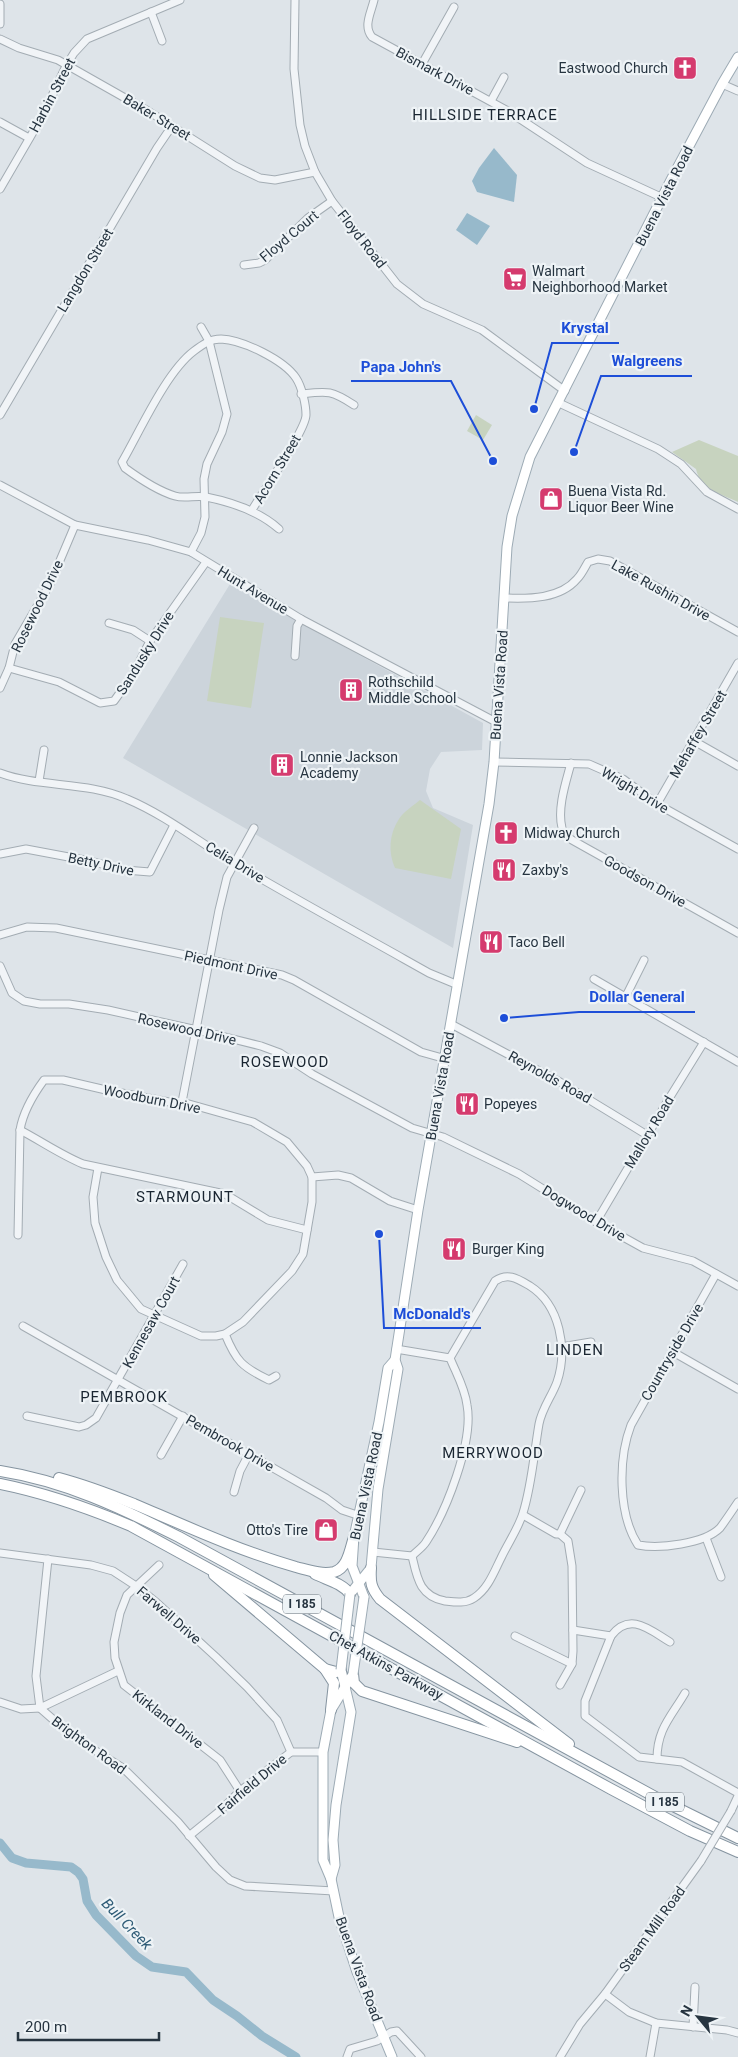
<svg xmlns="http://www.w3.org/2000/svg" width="738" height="2057" viewBox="0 0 738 2057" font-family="Roboto,sans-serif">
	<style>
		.built { fill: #ccd4db }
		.green { fill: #c7d3bf }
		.water { fill: #97b9cb }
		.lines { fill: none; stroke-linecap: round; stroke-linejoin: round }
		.river { stroke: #97b9cb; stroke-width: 9 }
		.minor-casing { stroke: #a3acb3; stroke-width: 9 }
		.major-casing { stroke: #9dabb5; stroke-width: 11 }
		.highway-casing { stroke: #8594a0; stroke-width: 12 }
		.minor { stroke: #f1f4f7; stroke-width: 7 }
		.major { stroke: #fff; stroke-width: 9 }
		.highway { stroke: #fff; stroke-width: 10 }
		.minor-bridge-casing { stroke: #a3acb3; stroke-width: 9; stroke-linecap: butt }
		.major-bridge-casing { stroke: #9dabb5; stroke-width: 11; stroke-linecap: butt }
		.minor-bridge { stroke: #f1f4f7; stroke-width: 7 }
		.major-bridge { stroke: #fff; stroke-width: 9 }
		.labels { text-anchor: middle; stroke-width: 4.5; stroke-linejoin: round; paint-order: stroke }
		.shield { fill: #eef3f6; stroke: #626d77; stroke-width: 1 }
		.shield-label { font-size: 12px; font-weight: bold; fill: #263440 }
		.poi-label { font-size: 14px; fill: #263440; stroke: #eef3f6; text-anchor: start }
		.street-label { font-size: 14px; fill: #263440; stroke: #eef3f6 }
		.neighbourhood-label { font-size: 15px; letter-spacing: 1px; fill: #192531; stroke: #eef3f6 }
		.water-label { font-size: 15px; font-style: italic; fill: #2e5b76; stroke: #eef3f6 }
		.leader { fill: none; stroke: #1d4ed8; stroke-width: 2 }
		.callout-dot { fill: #1d4ed8; stroke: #eef3f6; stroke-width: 2 }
		.callout-label { font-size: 15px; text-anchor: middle; font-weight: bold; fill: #1d4ed8; stroke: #eef3f6; stroke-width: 4.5; stroke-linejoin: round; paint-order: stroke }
	</style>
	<rect width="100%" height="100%" fill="#dee4e9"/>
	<polygon class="built" points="230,584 483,723 482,750 441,752 430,769 426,791 433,808 473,825 453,948 123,758"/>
	<g class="green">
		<polygon points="476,415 492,425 483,440 467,431"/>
		<path d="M699 440 738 456V502C721 494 700 489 696 469L672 452Z"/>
		<polygon points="220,617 264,623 251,708 207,701"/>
		<path d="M420 800 461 829 451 879 395 868C388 852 389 834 399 819 403 812 413 806 420 800Z"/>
	</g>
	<g class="water">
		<polygon points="494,148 517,175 514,202 477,192 472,181 479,168"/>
		<polygon points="467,213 490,226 477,245 456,230"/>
	</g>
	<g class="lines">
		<polyline class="river" points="0,1843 12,1858 26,1863 71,1867 78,1872 83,1879 87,1901 96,1915 136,1956 152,1967 186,1972 213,2000 237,2016 262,2036 296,2057"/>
		<defs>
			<g id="minor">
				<polyline points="295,0 294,69 300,125 305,146 315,172 332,201 397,284 423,304 482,330 565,391"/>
				<path d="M374 0C371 13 363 26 372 37L508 111 587 163 663 198"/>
				<polyline points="0,4 0,24"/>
				<polyline points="151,12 162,41"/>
				<polyline points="0,39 19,48 58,60 148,111 235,166 260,178 275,180 315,172"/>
				<polyline points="422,64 454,7"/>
				<polyline points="722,84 738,91"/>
				<polyline points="491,101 504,77"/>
				<polyline points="0,122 29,138"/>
				<polyline points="0,189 43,115 66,66 74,53 87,39 180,0"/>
				<polyline points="244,265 259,263 265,260 308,218 332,201"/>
				<path d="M301 394C328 391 331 390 354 405"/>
				<polyline points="559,403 658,449 681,464 707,492 738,509"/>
				<polyline points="0,415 157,148 172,126"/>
				<polyline points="0,485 75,525 148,540 191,552 301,619 496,722"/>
				<path d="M252 510C262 493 306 430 306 415 306 405 302 387 296 378 284 360 243 340 221 339 210 339 202 345 194 351 166 372 140 431 122 462L125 468C140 479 158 491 175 496 185 499 196 495 206 497 231 502 260 512 279 529"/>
				<polyline points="191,552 201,533 205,517 204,479 207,464 222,432 227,414 209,341 201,327"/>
				<path d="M505 598C529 599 560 599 577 579 582 574 585 567 588 562L598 559 610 561 738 632"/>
				<polyline points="109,623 133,630 150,641"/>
				<polyline points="295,656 297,626 301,619"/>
				<polyline points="9,668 59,682 100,703 114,701 132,676 150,641 206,562"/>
				<polyline points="0,688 9,668 15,644 50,584 75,525"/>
				<polyline points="694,741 738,766"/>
				<polyline points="494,762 589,764 623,779 657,804 738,849"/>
				<path d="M571 763C566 782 557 808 562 828 563 832 568 837 572 840L738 933"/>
				<path d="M0 773C40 788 87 781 127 799 165 815 199 842 234 863 290 896 347 927 404 959L429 973 458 985"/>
				<polyline points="39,781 44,750"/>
				<polyline points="657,804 738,663"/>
				<polyline points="0,854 26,849 90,861 125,870 150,872 174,825"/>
				<polyline points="0,935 27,927 56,928 282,975 294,980 421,1052 446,1059"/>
				<polyline points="0,966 12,993 24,1001 40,1004 69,1004 108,1010 197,1030 261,1046 280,1053 312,1074 412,1128 443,1137 519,1174 596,1222 643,1248 693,1261 738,1286"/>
				<polyline points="594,979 738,1062"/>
				<polyline points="625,998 644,960"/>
				<polyline points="451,1024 560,1082 647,1135"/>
				<polyline points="182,1102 219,910 227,877 254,828"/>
				<path d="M20 1130C41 1141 61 1155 83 1164L225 1194 268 1220 307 1230"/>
				<polyline points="312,1177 338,1175 351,1178 390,1201 418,1210"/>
				<polyline points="596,1222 670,1097 704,1042"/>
				<path d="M18 1235 20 1130C23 1112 33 1095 44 1080H63L106 1090 169 1102H182L253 1122 287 1142 307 1166 312 1177V1202L303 1254 292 1271 243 1322 225 1334 216 1336H201L141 1309 117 1280 106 1257 95 1223 93 1197 98 1168"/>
				<path d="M716 1274 631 1425C618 1459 618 1514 638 1545 659 1549 704 1544 720 1528 726 1520 732 1511 738 1502"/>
				<polyline points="23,1326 326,1498 342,1510 360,1516"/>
				<path d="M225 1334C236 1361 242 1367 269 1380L276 1376"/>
				<polyline points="561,1347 591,1342"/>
				<path d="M396 1349 450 1358C456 1373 465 1388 467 1405 474 1441 446 1512 426 1542 423 1547 417 1551 412 1556"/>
				<polyline points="673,1352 738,1389"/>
				<polyline points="27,1416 79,1427 86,1425 96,1418 183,1264"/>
				<polyline points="161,1455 183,1416"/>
				<polyline points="234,1492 240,1471 249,1454"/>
				<polyline points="523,1515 556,1534 560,1534 568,1541 572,1566 573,1651 572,1664 560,1685"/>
				<polyline points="560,1534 581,1490"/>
				<polyline points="706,1538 721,1577"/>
				<polyline points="373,1552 412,1556"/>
				<polyline points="0,1553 91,1565 113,1571 136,1586 156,1602 216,1657 247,1687 277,1720 291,1752"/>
				<path d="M412 1556C417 1577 419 1596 445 1601 454 1602 465 1604 474 1598 488 1589 494 1572 501 1558 508 1543 518 1529 523 1513 532 1484 534 1453 539 1424 542 1408 552 1396 557 1382 568 1349 560 1305 530 1286 518 1279 508 1272 495 1281L450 1358"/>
				<polyline points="48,1559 36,1676 40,1708 72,1736 123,1768 178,1822 216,1867 230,1880 245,1886 334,1891"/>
				<polyline points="159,1565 127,1595 120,1613 114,1642 115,1658 124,1685 220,1760 240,1791"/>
				<polyline points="573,1630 611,1636"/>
				<polyline points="515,1636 572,1664"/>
				<path d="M670 1642C650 1630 630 1611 611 1636L585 1701V1716L639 1757 682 1762 738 1793"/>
				<polyline points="0,1702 21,1709 40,1708 118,1671"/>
				<path d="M657 1759C657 1729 671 1717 685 1693"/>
				<polyline points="731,1811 738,1796"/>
				<polyline points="189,1836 221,1810 240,1791 291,1752 323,1752"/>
				<polyline points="605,1994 629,2012 656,2023 727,2030 738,2033"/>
				<polyline points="693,2027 695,1987"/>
				<polyline points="347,2057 350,2049 377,2041 391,2032 397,2031 421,2057"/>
				<polyline points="560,2057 580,2024 605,1994 701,1861"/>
				<polyline points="650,2057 656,2023"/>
			</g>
			<g id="major">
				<polyline points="350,1594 371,1568 378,1489 398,1369 395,1360 418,1210 489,804 494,762 507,547 512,516 530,457 672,178 722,84 738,57"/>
				<polyline points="364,1597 352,1566 354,1537 379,1422 388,1368 395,1360"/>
				<polyline points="353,1674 331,1710 323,1752 323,1860 331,1879 339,1917 357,1972 392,2057"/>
				<polyline points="331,1879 335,1865 333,1840 336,1805 351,1712 341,1670"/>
			</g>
			<g id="highway">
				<path d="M0 1471C65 1481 121 1508 179 1537L659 1799 738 1838"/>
				<path d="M59 1478C85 1485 109 1494 134 1504 188 1527 240 1551 296 1567 308 1570 322 1575 334 1572 348 1568 350 1549 354 1537"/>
				<path d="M0 1484C45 1493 88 1508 131 1526L611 1789 690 1831 738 1852"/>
				<path d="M371 1568C370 1582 371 1588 380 1599L569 1744"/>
				<path d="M315 1574C327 1580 342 1583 350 1594"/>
				<polyline points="214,1575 325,1669 336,1672 341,1670"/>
				<polyline points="325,1669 334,1683 331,1710"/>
				<polyline points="353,1674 354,1683 362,1691 517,1742"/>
			</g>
		</defs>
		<use href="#minor" class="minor-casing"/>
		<use href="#major" class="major-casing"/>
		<use href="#highway" class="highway-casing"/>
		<use href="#minor" class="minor"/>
		<use href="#major" class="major"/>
		<use href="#highway" class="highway"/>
		<defs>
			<polyline id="minor-bridge" points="701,1861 731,1811"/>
			<g id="major-bridge">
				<polyline points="341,1670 350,1594"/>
				<polyline points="353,1674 364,1597"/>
			</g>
		</defs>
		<use href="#minor-bridge" class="minor-bridge-casing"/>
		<use href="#major-bridge" class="major-bridge-casing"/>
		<use href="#minor-bridge" class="minor-bridge"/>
		<use href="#major-bridge" class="major-bridge"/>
	</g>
	<defs>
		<symbol id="church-square" viewBox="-11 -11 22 22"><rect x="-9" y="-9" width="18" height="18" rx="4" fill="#d53b6e" stroke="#eef3f6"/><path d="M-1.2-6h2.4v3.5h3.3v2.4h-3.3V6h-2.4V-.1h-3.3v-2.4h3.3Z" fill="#fff"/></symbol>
		<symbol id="supermarket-square" viewBox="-11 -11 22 22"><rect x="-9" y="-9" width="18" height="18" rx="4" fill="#d53b6e" stroke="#eef3f6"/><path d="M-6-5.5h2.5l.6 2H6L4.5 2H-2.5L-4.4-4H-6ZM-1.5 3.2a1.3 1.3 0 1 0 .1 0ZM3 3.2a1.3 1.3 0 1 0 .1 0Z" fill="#fff"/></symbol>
		<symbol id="shop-square" viewBox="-11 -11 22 22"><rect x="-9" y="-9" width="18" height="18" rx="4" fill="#d53b6e" stroke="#eef3f6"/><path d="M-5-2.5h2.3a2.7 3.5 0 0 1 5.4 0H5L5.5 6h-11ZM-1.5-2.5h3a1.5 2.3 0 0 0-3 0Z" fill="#fff"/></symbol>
		<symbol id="building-square" viewBox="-11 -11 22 22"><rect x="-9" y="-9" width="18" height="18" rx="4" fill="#d53b6e" stroke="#eef3f6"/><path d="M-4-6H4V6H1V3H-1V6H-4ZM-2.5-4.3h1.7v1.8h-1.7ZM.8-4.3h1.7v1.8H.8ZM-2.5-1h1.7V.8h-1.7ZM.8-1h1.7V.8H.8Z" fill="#fff"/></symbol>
		<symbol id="restaurant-square" viewBox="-11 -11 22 22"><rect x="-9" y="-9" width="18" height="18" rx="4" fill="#d53b6e" stroke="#eef3f6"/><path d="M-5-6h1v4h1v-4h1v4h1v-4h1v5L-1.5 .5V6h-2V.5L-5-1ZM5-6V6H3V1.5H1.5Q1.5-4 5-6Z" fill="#fff"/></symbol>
	</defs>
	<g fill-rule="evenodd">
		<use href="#church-square" x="671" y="54" width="28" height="28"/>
		<use href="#supermarket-square" x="501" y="265" width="28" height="28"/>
		<use href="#shop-square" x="537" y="485" width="28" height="28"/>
		<use href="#building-square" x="337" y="676" width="28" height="28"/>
		<use href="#building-square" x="268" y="751" width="28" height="28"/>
		<use href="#church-square" x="492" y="819" width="28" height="28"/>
		<use href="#restaurant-square" x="490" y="856" width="28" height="28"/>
		<use href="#restaurant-square" x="477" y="928" width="28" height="28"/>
		<use href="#restaurant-square" x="453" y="1090" width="28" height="28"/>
		<use href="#restaurant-square" x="440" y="1235" width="28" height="28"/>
		<use href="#shop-square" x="312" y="1516" width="28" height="28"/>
	</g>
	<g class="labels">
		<g class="shield">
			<rect x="283" y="1594.5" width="38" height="19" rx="4"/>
			<rect x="646" y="1792.5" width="38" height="19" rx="4"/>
		</g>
		<g class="shield-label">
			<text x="302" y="1608">I 185</text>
			<text x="665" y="1806">I 185</text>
		</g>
		<g class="poi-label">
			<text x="668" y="73" text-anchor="end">Eastwood Church</text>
			<text x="532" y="276">Walmart<tspan x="532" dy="16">Neighborhood Market</tspan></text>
			<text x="568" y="496">Buena Vista Rd.<tspan x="568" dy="16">Liquor Beer Wine</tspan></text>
			<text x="368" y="687">Rothschild<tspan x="368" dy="16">Middle School</tspan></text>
			<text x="300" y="762">Lonnie Jackson<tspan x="300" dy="16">Academy</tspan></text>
			<text x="524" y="838">Midway Church</text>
			<text x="522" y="875">Zaxby's</text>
			<text x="508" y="947">Taco Bell</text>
			<text x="484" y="1109">Popeyes</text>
			<text x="472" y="1254">Burger King</text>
			<text x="308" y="1535" text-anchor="end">Otto's Tire</text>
		</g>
		<g class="street-label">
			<text transform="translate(435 71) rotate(28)" y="5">Bismark Drive</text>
			<text transform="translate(52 95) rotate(-62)" y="5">Harbin Street</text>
			<text transform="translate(157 117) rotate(31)" y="5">Baker Street</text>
			<text transform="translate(664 196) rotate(-63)" y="5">Buena Vista Road</text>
			<text transform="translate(289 236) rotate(-40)" y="5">Floyd Court</text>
			<text transform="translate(362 239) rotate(52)" y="5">Floyd Road</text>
			<text transform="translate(85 270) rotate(-59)" y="5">Langdon Street</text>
			<text transform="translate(277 469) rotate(-59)" y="5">Acorn Street</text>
			<text transform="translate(253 590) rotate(31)" y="5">Hunt Avenue</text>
			<text transform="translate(661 590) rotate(29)" y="5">Lake Rushin Drive</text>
			<text transform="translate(37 606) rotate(-64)" y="5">Rosewood Drive</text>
			<text transform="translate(145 653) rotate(-58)" y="5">Sandusky Drive</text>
			<text transform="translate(499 685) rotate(-86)" y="5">Buena Vista Road</text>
			<text transform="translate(698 734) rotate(-60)" y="5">Mehaffey Street</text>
			<text transform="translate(635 790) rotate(31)" y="5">Wright Drive</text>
			<text transform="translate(235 862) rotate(31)" y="5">Celia Drive</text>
			<text transform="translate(101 864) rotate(12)" y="5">Betty Drive</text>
			<text transform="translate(645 881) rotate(29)" y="5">Goodson Drive</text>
			<text transform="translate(231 965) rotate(12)" y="5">Piedmont Drive</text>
			<text transform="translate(187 1029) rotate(13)" y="5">Rosewood Drive</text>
			<text transform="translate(550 1077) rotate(29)" y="5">Reynolds Road</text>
			<text transform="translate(440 1086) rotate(-80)" y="5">Buena Vista Road</text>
			<text transform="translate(152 1099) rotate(11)" y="5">Woodburn Drive</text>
			<text transform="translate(649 1132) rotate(-59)" y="5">Mallory Road</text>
			<text transform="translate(584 1213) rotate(31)" y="5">Dogwood Drive</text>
			<text transform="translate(151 1322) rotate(-61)" y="5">Kennesaw Court</text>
			<text transform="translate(672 1352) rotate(-60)" y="5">Countryside Drive</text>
			<text transform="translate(230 1443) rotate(30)" y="5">Pembrook Drive</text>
			<text transform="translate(366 1486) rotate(-78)" y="5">Buena Vista Road</text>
			<text transform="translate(169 1615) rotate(41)" y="5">Farwell Drive</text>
			<text transform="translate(386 1665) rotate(29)" y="5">Chet Atkins Parkway</text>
			<text transform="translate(168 1719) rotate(38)" y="5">Kirkland Drive</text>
			<text transform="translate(89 1745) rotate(36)" y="5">Brighton Road</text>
			<text transform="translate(252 1784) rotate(-40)" y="5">Fairfield Drive</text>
			<text transform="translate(652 1929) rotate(-54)" y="5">Steam Mill Road</text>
			<text transform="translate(359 1969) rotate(70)" y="5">Buena Vista Road</text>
		</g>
		<g class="neighbourhood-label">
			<text x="485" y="120">HILLSIDE TERRACE</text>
			<text x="285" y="1067">ROSEWOOD</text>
			<text x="185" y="1202">STARMOUNT</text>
			<text x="575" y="1355">LINDEN</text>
			<text x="124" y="1402">PEMBROOK</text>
			<text x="493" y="1458">MERRYWOOD</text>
		</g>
		<g class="water-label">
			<text transform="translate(127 1924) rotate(46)" y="5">Bull Creek</text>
		</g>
	</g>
	<path class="leader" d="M534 409L552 343H619M574 452L601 376H692M493 461L451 381H351M504 1018L579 1012H695M379 1234L384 1328H481"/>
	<g class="callout-dot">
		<circle cx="534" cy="409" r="5"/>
		<circle cx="574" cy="452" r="5"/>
		<circle cx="493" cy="461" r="5"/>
		<circle cx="504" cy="1018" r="5"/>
		<circle cx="379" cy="1234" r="5"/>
	</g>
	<g class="callout-label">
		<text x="585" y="333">Krystal</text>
		<text x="647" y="366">Walgreens</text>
		<text x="401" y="372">Papa John's</text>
		<text x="637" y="1002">Dollar General</text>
		<text x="432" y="1319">McDonald's</text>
	</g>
	<g transform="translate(698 2017) rotate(299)" stroke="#eef3f6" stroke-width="4" paint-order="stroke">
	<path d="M0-4L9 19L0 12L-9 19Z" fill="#263440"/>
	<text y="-8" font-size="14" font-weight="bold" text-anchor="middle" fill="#263440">N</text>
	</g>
	<path d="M18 2032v8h141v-8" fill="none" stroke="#263440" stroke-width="2.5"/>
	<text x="25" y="2032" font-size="15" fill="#263440" stroke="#eef3f6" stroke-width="4" paint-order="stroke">200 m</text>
</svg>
